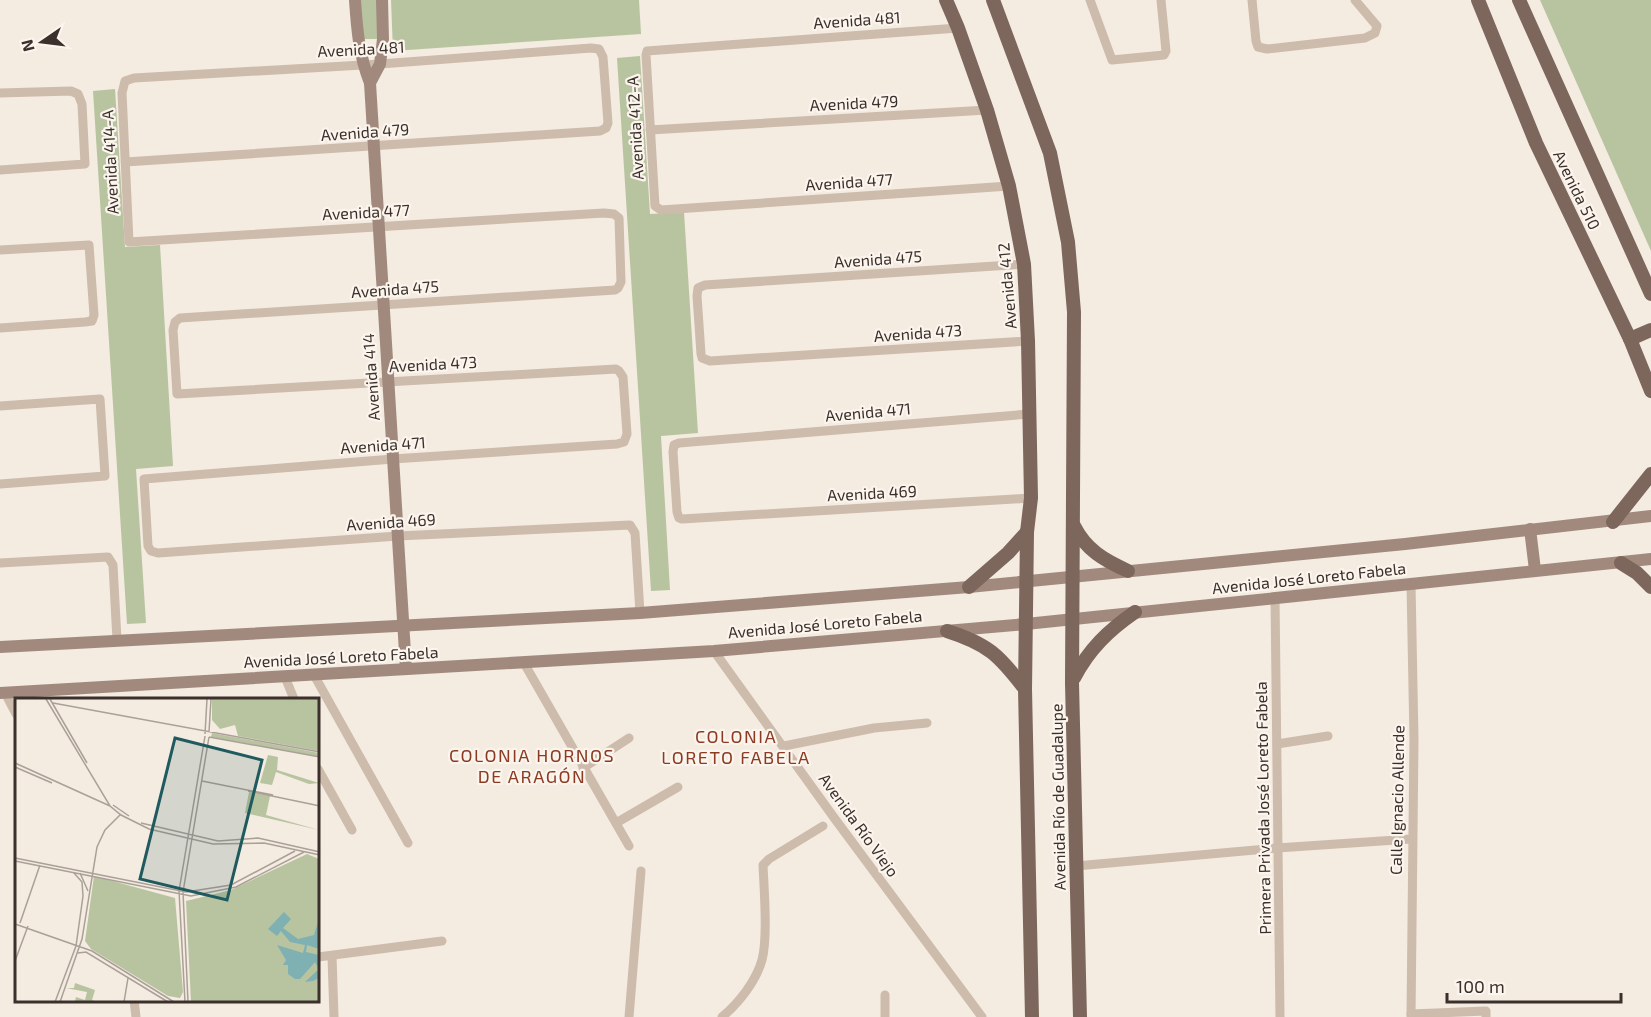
<svg xmlns="http://www.w3.org/2000/svg" width="1651" height="1017" viewBox="0 0 1651 1017" font-family="'Exo 2',sans-serif">
	<style>
		.green { fill: #b8c4a0 }
		.lines { fill: none; stroke-linecap: round; stroke-linejoin: round }
		.street { stroke: #cdbbac; stroke-width: 9 }
		.secondary { stroke: #a18a7d; stroke-width: 12 }
		.primary { stroke: #7d675c; stroke-width: 14 }
		.labels { text-anchor: middle; stroke-width: 4.5; stroke-linejoin: round; paint-order: stroke }
		.street-label { font-size: 16px; fill: #3b302b; stroke: #fbf5ee }
		.neighbourhood-label { font-size: 18px; letter-spacing: 1.5px; fill: #8c3b22; stroke: #fbf5ee }
		.inset-road { fill: none; stroke: #aaa098; stroke-width: 1.5 }
		.view { fill: #1f5a5e; fill-opacity: 0.15; stroke: #1f5a5e; stroke-width: 3 }
		.inset-edge { fill: none; stroke: #3b302b; stroke-width: 3 }
	</style>
	<rect width="100%" height="100%" fill="#f4ebe1"/>
	<g class="green">
		<polygon points="357,0 379,0 381,39 357,39"/>
		<polygon points="391,0 639,0 641,34 393,51"/>
		<polygon points="1540,0 1651,0 1651,251"/>
		<polygon points="640,56 650,214 684,212 698,433 661,436 670,590 651,591 617,58"/>
		<polygon points="115,89 125,247 160,245 173,466 136,469 146,623 127,624 93,91"/>
	</g>
	<g class="lines">
		<g class="street">
			<polyline points="1090,0 1112,60 1164,55 1166,51 1161,0"/>
			<polyline points="1252,0 1256,41 1258,47 1267,49 1365,38 1375,33 1377,26 1355,0"/>
			<polyline points="958,28 647,51 646,55 655,206 661,210 1009,186"/>
			<polyline points="0,93 71,91 78,94 82,104 85,164 0,170"/>
			<polyline points="650,130 987,110"/>
			<polyline points="125,162 600,131 606,128 608,123 603,57 599,49 591,48 380,64 134,78 125,81 122,93 129,242 604,213 614,214 619,218 621,282 618,288 615,290 180,318 175,322 173,330 177,394 616,369 619,371 623,377 627,434 624,442 617,444 393,459 144,479 148,546 151,551 158,553 398,536 630,525 635,533 640,613"/>
			<polyline points="0,250 89,245 94,315 92,321 85,322 0,328"/>
			<polyline points="1024,264 705,285 698,288 697,296 701,354 702,358 710,361 1028,341"/>
			<polyline points="0,406 100,399 105,476 0,484"/>
			<polyline points="1029,414 679,443 674,445 673,452 677,512 679,518 682,519 1031,498"/>
			<polyline points="0,563 108,557 113,565 117,640"/>
			<polyline points="1275,598 1280,1017"/>
			<polyline points="714,651 835,819 982,1017"/>
			<polyline points="524,663 629,846"/>
			<polyline points="314,675 408,843"/>
			<polyline points="285,677 294,699"/>
			<polyline points="5,693 16,714"/>
			<polyline points="1277,744 1328,736"/>
			<polyline points="784,746 874,728 927,723"/>
			<polyline points="583,768 629,738"/>
			<polyline points="318,769 352,830"/>
			<polyline points="616,823 678,787"/>
			<polyline points="1076,866 1277,848 1411,839"/>
			<polyline points="332,956 334,1017"/>
			<polyline points="318,957 442,941"/>
			<polyline points="134,1000 136,1017"/>
			<polyline points="1411,1014 1486,1011 1486,1017"/>
			<polyline points="629,1017 641,871"/>
			<path d="M722 1017C739 1003 756 981 762 960 768 938 764 889 763 865L769 859 823 826"/>
			<polyline points="885,1017 885,995"/>
			<polyline points="1411,1017 1414,740 1411,584"/>
		</g>
		<g class="secondary">
			<path d="M355 0C357 30 359 55 370 83L406 669"/>
			<polyline points="370,83 380,64 383,39 382,0"/>
			<polyline points="1530,529 1535,570"/>
			<polyline points="0,647 640,613 969,587 1405,544 1651,516"/>
			<polyline points="0,693 714,651 1026,624 1651,559"/>
		</g>
		<g class="primary">
			<polyline points="946,0 958,28 987,110 1009,186 1024,264 1028,341 1031,498 1027,532 1025,689 1032,1017"/>
			<polyline points="993,0 1050,153 1068,242 1074,312 1072,683 1080,1017"/>
			<polyline points="1478,0 1536,143 1630,339 1651,391"/>
			<polyline points="1519,0 1651,294"/>
			<polyline points="1630,339 1651,330"/>
			<polyline points="1613,522 1651,474"/>
			<path d="M1074 526C1086 550 1104 560 1128 571"/>
			<polyline points="1621,563 1637,573 1651,587"/>
			<polyline points="969,587 1008,553 1027,532"/>
			<path d="M947 631C988 644 999 655 1025 689"/>
			<path d="M1074 678C1089 649 1109 630 1135 612"/>
		</g>
	</g>
	<g class="labels">
		<g class="street-label">
			<text transform="translate(857 20) rotate(-4)" y="6">Avenida 481</text>
			<text transform="translate(361 49) rotate(-3)" y="6">Avenida 481</text>
			<text transform="translate(854 103) rotate(-3)" y="6">Avenida 479</text>
			<text transform="translate(635 128) rotate(-93)" y="6">Avenida 412-A</text>
			<text transform="translate(365 132) rotate(-4)" y="6">Avenida 479</text>
			<text transform="translate(110 162) rotate(-93)" y="6">Avenida 414-A</text>
			<text transform="translate(849 182) rotate(-4)" y="6">Avenida 477</text>
			<text transform="translate(1577 190) rotate(64)" y="6">Avenida 510</text>
			<text transform="translate(366 212) rotate(-3)" y="6">Avenida 477</text>
			<text transform="translate(878 259) rotate(-4)" y="6">Avenida 475</text>
			<text transform="translate(1007 286) rotate(-95)" y="6">Avenida 412</text>
			<text transform="translate(395 289) rotate(-4)" y="6">Avenida 475</text>
			<text transform="translate(918 333) rotate(-4)" y="6">Avenida 473</text>
			<text transform="translate(433 364) rotate(-3)" y="6">Avenida 473</text>
			<text transform="translate(371 377) rotate(-94)" y="6">Avenida 414</text>
			<text transform="translate(868 412) rotate(-5)" y="6">Avenida 471</text>
			<text transform="translate(383 445) rotate(-4)" y="6">Avenida 471</text>
			<text transform="translate(872 493) rotate(-3)" y="6">Avenida 469</text>
			<text transform="translate(391 522) rotate(-4)" y="6">Avenida 469</text>
			<text transform="translate(1309 578) rotate(-6)" y="6">Avenida José Loreto Fabela</text>
			<text transform="translate(825 624) rotate(-5)" y="6">Avenida José Loreto Fabela</text>
			<text transform="translate(341 657) rotate(-3)" y="6">Avenida José Loreto Fabela</text>
			<text transform="translate(1058 797) rotate(-91)" y="6">Avenida Río de Guadalupe</text>
			<text transform="translate(1397 800) rotate(-89)" y="6">Calle Ignacio Allende</text>
			<text transform="translate(1263 808) rotate(-91)" y="6">Primera Privada José Loreto Fabela</text>
			<text transform="translate(859 825) rotate(54)" y="6">Avenida Río Viejo</text>
		</g>
		<g class="neighbourhood-label">
			<text x="736" y="743">COLONIA<tspan x="736" dy="21">LORETO FABELA</tspan></text>
			<text x="532" y="762">COLONIA HORNOS<tspan x="532" dy="21">DE ARAGÓN</tspan></text>
		</g>
	</g>
	<g transform="translate(15 698)">
		<rect width="304" height="304" fill="#f4ebe1"/>
		<path d="M197 1H304V53L223 38 220 27 205 31 197 22ZM197 35 304 55V59L196 39ZM253 57 263 59 262 72 304 85 294 86 261 74 257 87 245 85ZM234 94 255 98 251 117 304 132 230 115ZM292 156 304 161V304H176L171 203 216 192ZM79 178 160 200 168 294 165 300 153 298 76 251 70 243ZM60 285 80 292 77 302 82 304 60 303 61 299 70 302 72 294 51 290H59Z" fill="#b8c4a0"/>
		<path d="M269 214 276 221 268 230 283 241 299 237 304 221V251L292 247 291 254 304 257V280L298 283 290 284 304 271 300 264 285 281H280L273 276V267H268L271 262 262 247 288 255 290 247 275 244 266 233 262 238 253 231Z" fill="#7fb0b2"/>
		<path class="inset-road" d="M31 1 95 108 106 117 134 131 198 146 249 145 305 157M35 1 72 65M38 5 305 54M194 34 196 1M190 36 192 1M194 39 305 59M0 65 95 108M0 69 37 85M187 83 258 97M233 93 305 108M98 107 114 118M126 125 203 143 243 140 305 154M0 160 171 194 216 187 280 153M0 163 176 198 221 189 289 154M65 175 73 193M5 225 25 167M0 226 77 253 159 304M63 255 71 254 153 304M0 263 13 228M40 304 61 248 68 198 67 184 59 175M45 304 67 241 82 149 90 132 106 116M109 304 113 280M170 304 164 193 190 38M173 304 168 194 194 39"/>
		<path class="view" d="M160 40 247 62 212 202 125 181Z"/>
		<rect width="304" height="304" class="inset-edge"/>
	</g>
	<g transform="translate(42 42) rotate(256)" stroke="#fbf5ee" stroke-width="4.5" paint-order="stroke">
	<path d="M0-4.5L10 22L0 15L-10 22Z" fill="#3b302b"/>
	<text y="-9" font-size="16" font-weight="bold" text-anchor="middle" fill="#3b302b">N</text>
	</g>
	<path d="M1447 993v9h174v-9" fill="none" stroke="#3b302b" stroke-width="3"/>
	<text x="1456" y="993" font-size="18" fill="#3b302b" stroke="#fbf5ee" stroke-width="4.5" paint-order="stroke">100 m</text>
</svg>
